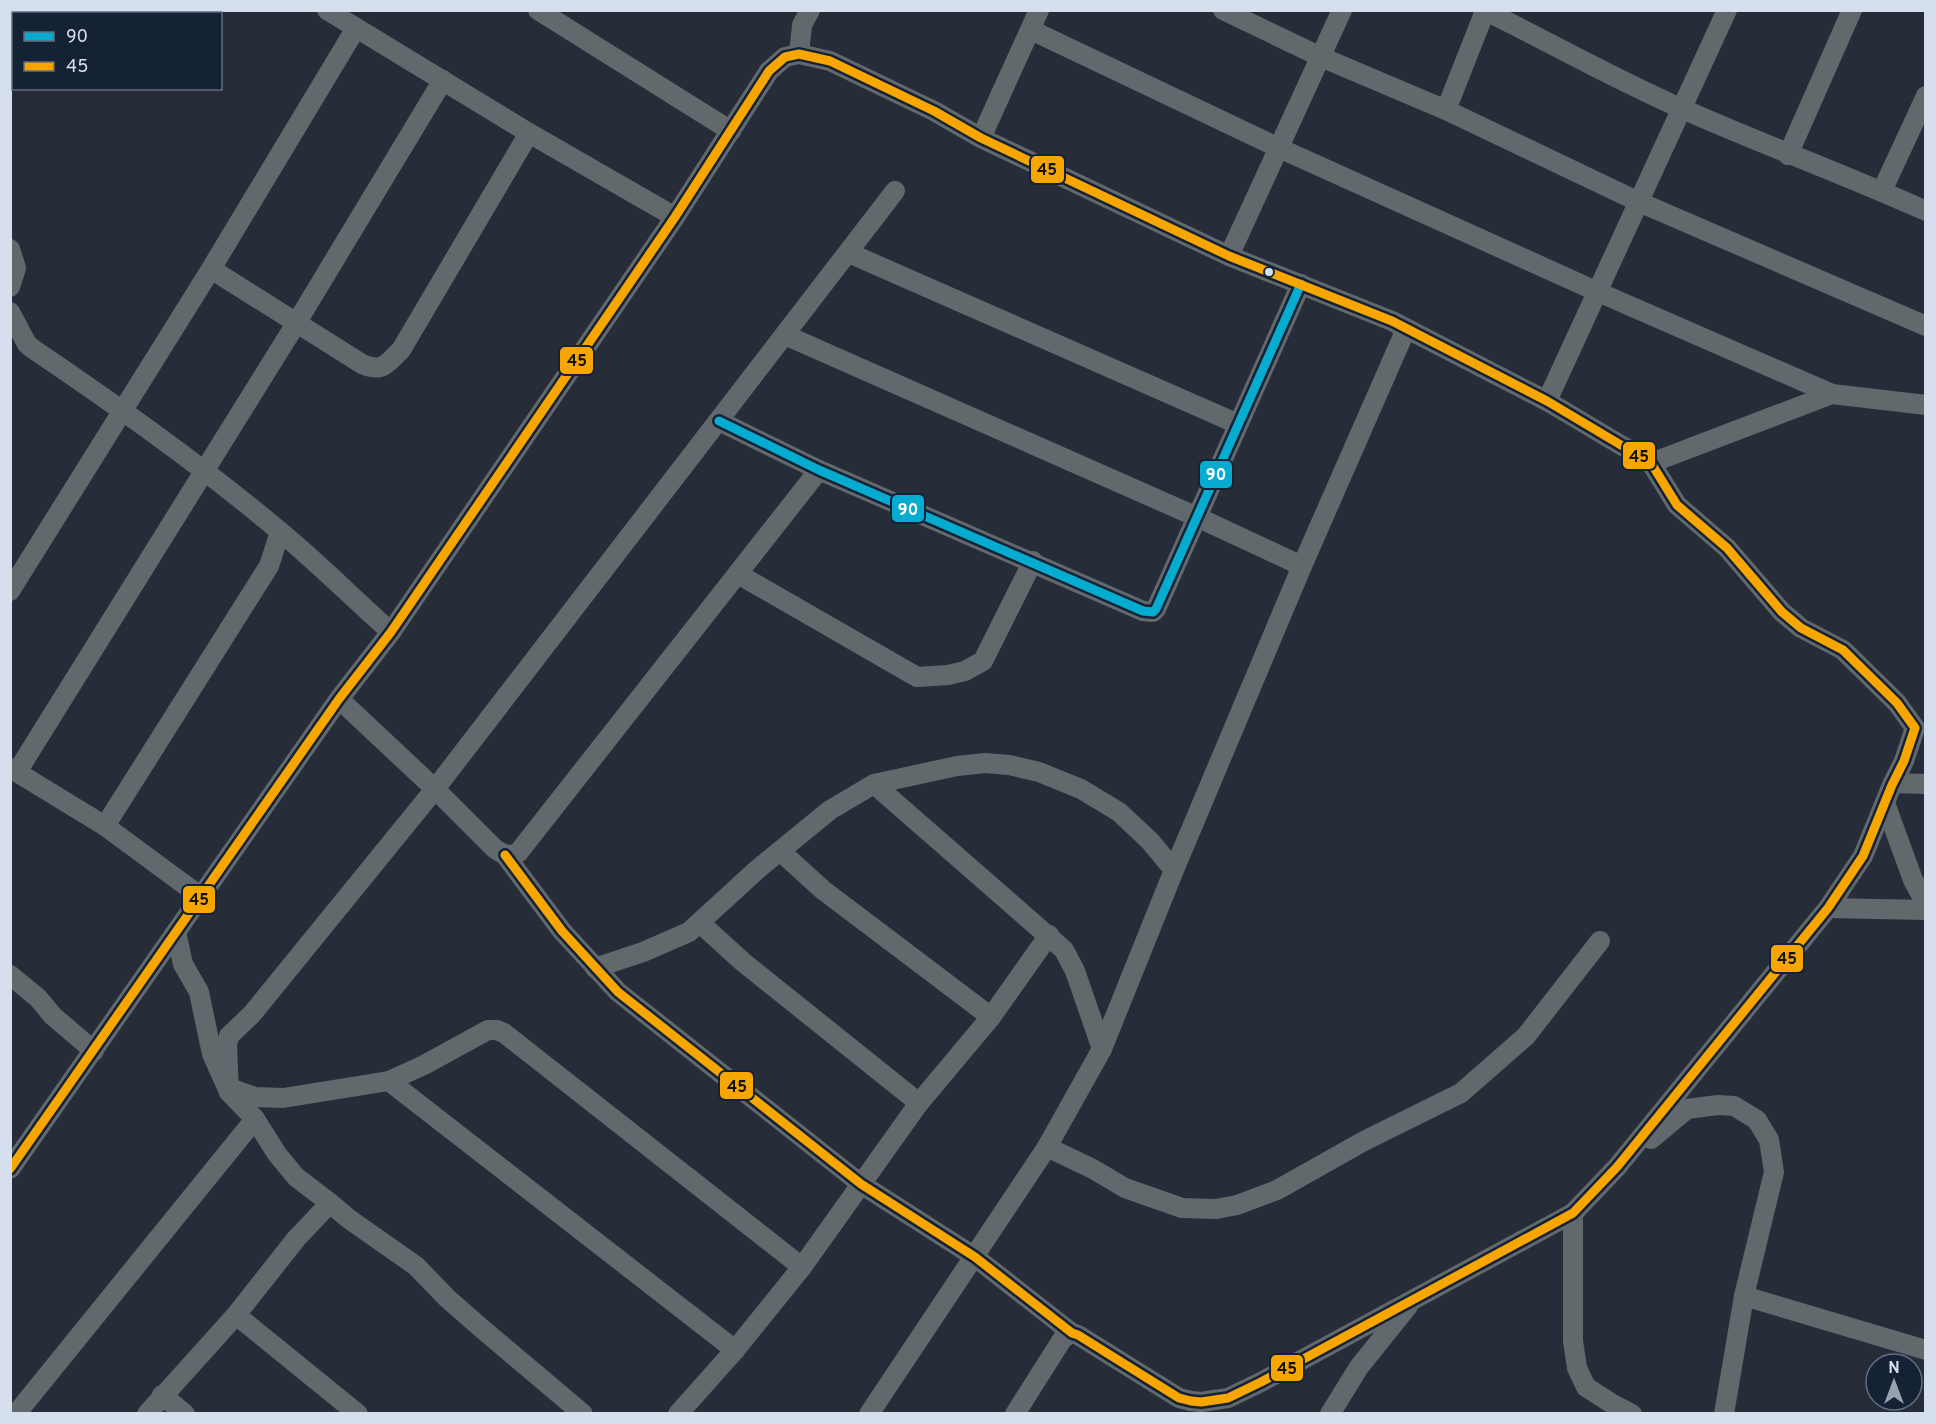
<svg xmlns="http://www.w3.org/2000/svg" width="1936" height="1424" viewBox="0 0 1936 1424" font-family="Overpass,sans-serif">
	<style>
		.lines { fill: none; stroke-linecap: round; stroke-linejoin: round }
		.minor { stroke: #61696d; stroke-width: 20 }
		.bus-1-casing { stroke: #152236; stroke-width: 14 }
		.bus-2-casing { stroke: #152236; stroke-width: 14 }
		.bus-1 { stroke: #06acd0; stroke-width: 9 }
		.bus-2 { stroke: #f7a600; stroke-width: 9 }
		.bus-dot { fill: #d6dfed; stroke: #152236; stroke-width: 2 }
		.line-badge { stroke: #152236; stroke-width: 2 }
		.badge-label { font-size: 16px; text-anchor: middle; font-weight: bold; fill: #fff }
		.pale-badge-label { font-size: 16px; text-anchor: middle; font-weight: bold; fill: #111 }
	</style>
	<rect width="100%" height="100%" fill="#272d38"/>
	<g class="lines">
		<g class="minor">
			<polyline points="327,10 529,133 675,217"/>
			<polyline points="538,10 731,131"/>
			<polyline points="1223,10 1321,57 1446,110 1639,202 1926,326"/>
			<path d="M1484 10C1551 43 1616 80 1685 110 1764 145 1846 175 1926 211"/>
			<polyline points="1031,30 1279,148 1598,292 1832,394"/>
			<polyline points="799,54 802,25 810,10"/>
			<polyline points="1446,110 1485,11"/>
			<polyline points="981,138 1039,10"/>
			<polyline points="1788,155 1852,10"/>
			<polyline points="1882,191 1926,96"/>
			<polyline points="10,249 16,268 10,287"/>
			<polyline points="849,253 1238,424"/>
			<polyline points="1229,256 1342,10"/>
			<path d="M211 269 362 364C383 373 386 364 401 350L529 133"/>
			<path d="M10 312 27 344 33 349C119 407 204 467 283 534 320 565 355 600 391 632"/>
			<polyline points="785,335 1197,517 1302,566"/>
			<polyline points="1547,401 1727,10"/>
			<polyline points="719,421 819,470 1143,611 1153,612 1156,609 1301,284"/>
			<polyline points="1651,463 1832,394 1926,405"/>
			<polyline points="738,574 917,677 948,675 965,671 983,661 1033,561"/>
			<polyline points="10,591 211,269 356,28"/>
			<path d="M339 699 435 789 494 848C502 854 508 857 518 853L819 470"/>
			<polyline points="10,768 105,826 200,896"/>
			<polyline points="17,772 297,322 443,80"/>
			<polyline points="1893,783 1926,784"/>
			<polyline points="874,784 1064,950 1075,971 1102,1049"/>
			<polyline points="1885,803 1913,880 1926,904"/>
			<polyline points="105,826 269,566 280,532"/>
			<polyline points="780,851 823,890 991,1017"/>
			<polyline points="1828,908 1926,910"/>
			<polyline points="700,923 743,962 919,1103"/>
			<polyline points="595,968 643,952 689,932 759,868 830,810 874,784 957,766 985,763 1009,765 1039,772 1081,789 1119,812 1150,841 1174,870"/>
			<polyline points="10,975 38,998 53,1016 94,1051"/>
			<polyline points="389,1081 735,1350"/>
			<polyline points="229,1088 255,1097 283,1098 389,1081 424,1065 488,1030 497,1030 504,1033 802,1267"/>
			<polyline points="229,1092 227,1045 229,1036 252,1014 435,789 895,191"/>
			<polyline points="1651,1139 1687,1109 1718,1105 1734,1106 1757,1120 1769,1140 1774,1172 1744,1296 1724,1414"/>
			<polyline points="1047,1147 1093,1169 1125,1188 1182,1208 1216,1209 1237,1205 1277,1190 1364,1141 1461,1093 1526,1036 1600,941"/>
			<polyline points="10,1169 339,699 391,632 675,217 769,71 785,57 799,54 830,61 934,111 981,138 1229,256 1392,321 1547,401 1651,463 1677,505 1727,548 1782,612 1801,628 1843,650 1897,703 1915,728 1904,761 1892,785 1863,856 1828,908 1617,1167 1573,1213 1261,1382 1228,1398 1201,1402 1191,1401 1179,1398 1078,1335 1072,1333 975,1257 861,1184 618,992 562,931 505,855"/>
			<polyline points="330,1203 349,1219 416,1266 447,1298 480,1327 583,1414"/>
			<polyline points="1573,1213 1573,1341 1577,1368 1586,1387 1611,1403 1632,1414"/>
			<polyline points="1744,1296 1926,1350"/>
			<polyline points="236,1315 358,1414"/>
			<polyline points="162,1395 185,1414"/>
			<polyline points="16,1414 255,1119"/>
			<polyline points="147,1414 236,1315 296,1239 330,1203 296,1177 277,1154 255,1119 229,1092 212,1054 199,992 183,964 176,932"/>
			<polyline points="678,1414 735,1350 802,1267 919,1103 991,1017 1049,935"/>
			<polyline points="869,1414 1047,1147 1102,1049 1174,870 1302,566 1406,329"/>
			<polyline points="1015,1414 1063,1338 1072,1333"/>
			<polyline points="1330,1414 1359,1367 1408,1306"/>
		</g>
		<defs>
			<polyline id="bus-1" points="719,421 819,470 1143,611 1153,612 1156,609 1301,284"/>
			<polyline id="bus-2" points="10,1169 339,699 391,632 675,217 769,71 785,57 799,54 830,61 934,111 981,138 1229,256 1392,321 1547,401 1651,463 1677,505 1727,548 1782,612 1801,628 1843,650 1897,703 1915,728 1904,761 1892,785 1863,856 1828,908 1617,1167 1573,1213 1261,1382 1228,1398 1201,1402 1191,1401 1179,1398 1078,1335 1072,1333 975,1257 861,1184 618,992 562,931 505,855"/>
		</defs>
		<use href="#bus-1" class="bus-1-casing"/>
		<use href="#bus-2" class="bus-2-casing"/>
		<use href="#bus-1" class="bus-1"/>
		<use href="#bus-2" class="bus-2"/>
	</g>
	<circle class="bus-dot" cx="1269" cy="272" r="5"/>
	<g class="line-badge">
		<rect x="1030" y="155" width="35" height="29" rx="6" fill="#f7a600"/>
		<rect x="559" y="346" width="35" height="29" rx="6" fill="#f7a600"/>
		<rect x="1622" y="441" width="34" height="29" rx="6" fill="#f7a600"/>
		<rect x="1199" y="460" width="34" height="29" rx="6" fill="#06acd0"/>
		<rect x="891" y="494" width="34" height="29" rx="6" fill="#06acd0"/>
		<rect x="182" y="885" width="34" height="29" rx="6" fill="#f7a600"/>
		<rect x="1770" y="944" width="34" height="29" rx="6" fill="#f7a600"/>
		<rect x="719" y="1071" width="35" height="29" rx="6" fill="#f7a600"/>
		<rect x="1270" y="1354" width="34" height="28" rx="6" fill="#f7a600"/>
	</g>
	<g class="badge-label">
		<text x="1216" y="480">90</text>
		<text x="908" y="515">90</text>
	</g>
	<g class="pale-badge-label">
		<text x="1047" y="175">45</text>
		<text x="577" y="366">45</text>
		<text x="1639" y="462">45</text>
		<text x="199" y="905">45</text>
		<text x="1787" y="964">45</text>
		<text x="737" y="1092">45</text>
		<text x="1287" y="1374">45</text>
	</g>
	<rect width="1936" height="1424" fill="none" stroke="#d6dfed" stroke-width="24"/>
	<rect x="12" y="12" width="210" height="78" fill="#152236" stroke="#626e7f" stroke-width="1.5"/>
	<rect x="24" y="32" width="30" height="9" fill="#06acd0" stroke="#626e7f" stroke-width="1.5"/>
	<text x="66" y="42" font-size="18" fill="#d6dfed">90</text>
	<rect x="24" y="62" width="30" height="9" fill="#f7a600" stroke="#626e7f" stroke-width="1.5"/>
	<text x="66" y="72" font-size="18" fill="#d6dfed">45</text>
	<g transform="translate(1894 1382)"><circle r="28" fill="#152236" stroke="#626e7f" stroke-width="1.5"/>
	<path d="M0-4.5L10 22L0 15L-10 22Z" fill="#99a1ae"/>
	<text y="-9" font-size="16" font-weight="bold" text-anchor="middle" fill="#d6dfed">N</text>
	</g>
</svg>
